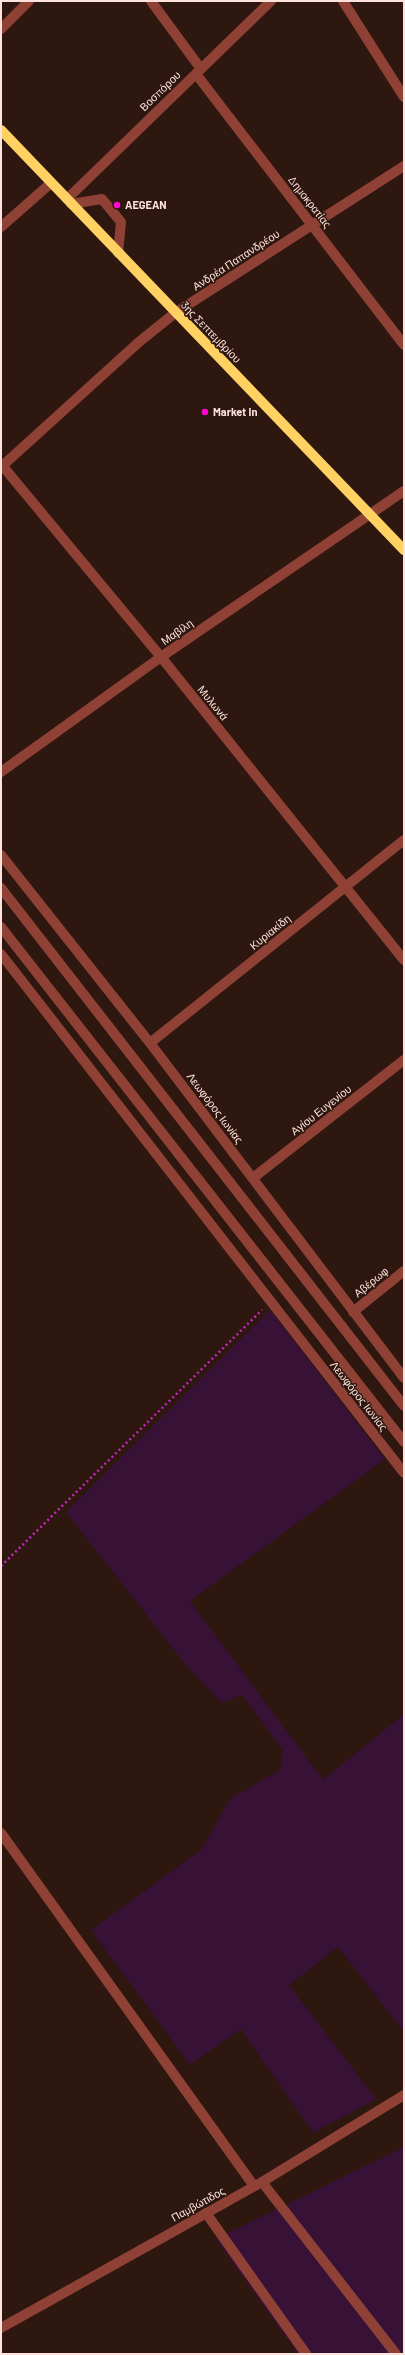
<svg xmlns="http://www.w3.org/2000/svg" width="405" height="2355" viewBox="0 0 405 2355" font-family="Barlow,sans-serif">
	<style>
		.green { fill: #381136 }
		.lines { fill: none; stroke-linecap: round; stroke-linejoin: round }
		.path { stroke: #c926c5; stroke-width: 2.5; stroke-dasharray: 2 3; stroke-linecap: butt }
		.minor { stroke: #904136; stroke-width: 10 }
		.major { stroke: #ffd162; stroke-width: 10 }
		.poi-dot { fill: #ff07d3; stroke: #2d170f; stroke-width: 1.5 }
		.labels { text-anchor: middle; stroke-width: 3; stroke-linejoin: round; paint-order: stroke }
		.street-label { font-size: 11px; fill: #ffe2db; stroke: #2d170f }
		.poi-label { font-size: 11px; font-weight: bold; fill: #ffe2db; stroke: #2d170f; text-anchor: start }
	</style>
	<rect width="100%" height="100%" fill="#2d170f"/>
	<g class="green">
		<polygon points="270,1310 385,1459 190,1601 323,1780 404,1714 404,2032 338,1947 289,1985 376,2099 313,2133 241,2029 190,2065 91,1930 201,1850 230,1799 281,1769 283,1751 242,1695 222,1703 185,1664 66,1512"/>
		<polygon points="404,2147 404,2354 298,2354 216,2239"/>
	</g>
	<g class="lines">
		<polyline class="path" points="1,1566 262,1310"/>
		<g class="minor">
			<polyline points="151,1 201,69"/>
			<polyline points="343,1 404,97"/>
			<polyline points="1,29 29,1"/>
			<polyline points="196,74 404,345"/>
			<polyline points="67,199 271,1"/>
			<polyline points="71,204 102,199 121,222 118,253"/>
			<polyline points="1,227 51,183"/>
			<polyline points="1,464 161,657 404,960"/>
			<polyline points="1,467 139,342 175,313 404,166"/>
			<polyline points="1,772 161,657 404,491"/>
			<polyline points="1,855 150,1043 404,1378"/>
			<polyline points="1,888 404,1406"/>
			<polyline points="1,927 404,1442"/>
			<polyline points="1,954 404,1473"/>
			<polyline points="150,1043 404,840"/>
			<polyline points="253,1178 404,1060"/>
			<polyline points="353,1312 404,1271"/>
			<polyline points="1,1833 254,2186"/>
			<polyline points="262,2182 396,2354"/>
			<polyline points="206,2213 306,2354"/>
			<polyline points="1,2328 262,2182 404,2095"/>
		</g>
		<polyline class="major" points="1,130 404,550"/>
	</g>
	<g class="poi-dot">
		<circle cx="117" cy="205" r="4"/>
		<circle cx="205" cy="412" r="4"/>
	</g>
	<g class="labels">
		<g class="street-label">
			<text transform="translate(160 91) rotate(-44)" y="4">Βοσπόρου</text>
			<text transform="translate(310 202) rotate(52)" y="4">Δημοκρατίας</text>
			<text transform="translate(236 260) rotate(-33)" y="4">Ανδρέα Παπανδρέου</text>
			<text transform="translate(211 332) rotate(46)" y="4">3ης Σεπτεμβρίου</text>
			<text transform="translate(177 632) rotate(-35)" y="4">Μαβίλη</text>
			<text transform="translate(213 703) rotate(51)" y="4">Μυλωνά</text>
			<text transform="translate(270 932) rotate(-39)" y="4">Κυριακίδη</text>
			<text transform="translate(215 1108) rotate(53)" y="4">Λεωφόρος Ιωνίας</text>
			<text transform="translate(321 1110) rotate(-38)" y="4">Αγίου Ευγενίου</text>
			<text transform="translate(371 1282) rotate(-39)" y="4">Αβέρωφ</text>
			<text transform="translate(359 1396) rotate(52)" y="4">Λεωφόρος Ιωνίας</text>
			<text transform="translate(198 2204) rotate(-29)" y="4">Παμβώτιδος</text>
		</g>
		<g class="poi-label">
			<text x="125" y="209">AEGEAN</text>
			<text x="213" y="416">Market In</text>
		</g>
	</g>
	<rect width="405" height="2355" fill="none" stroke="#ffe2db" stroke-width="4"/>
</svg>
